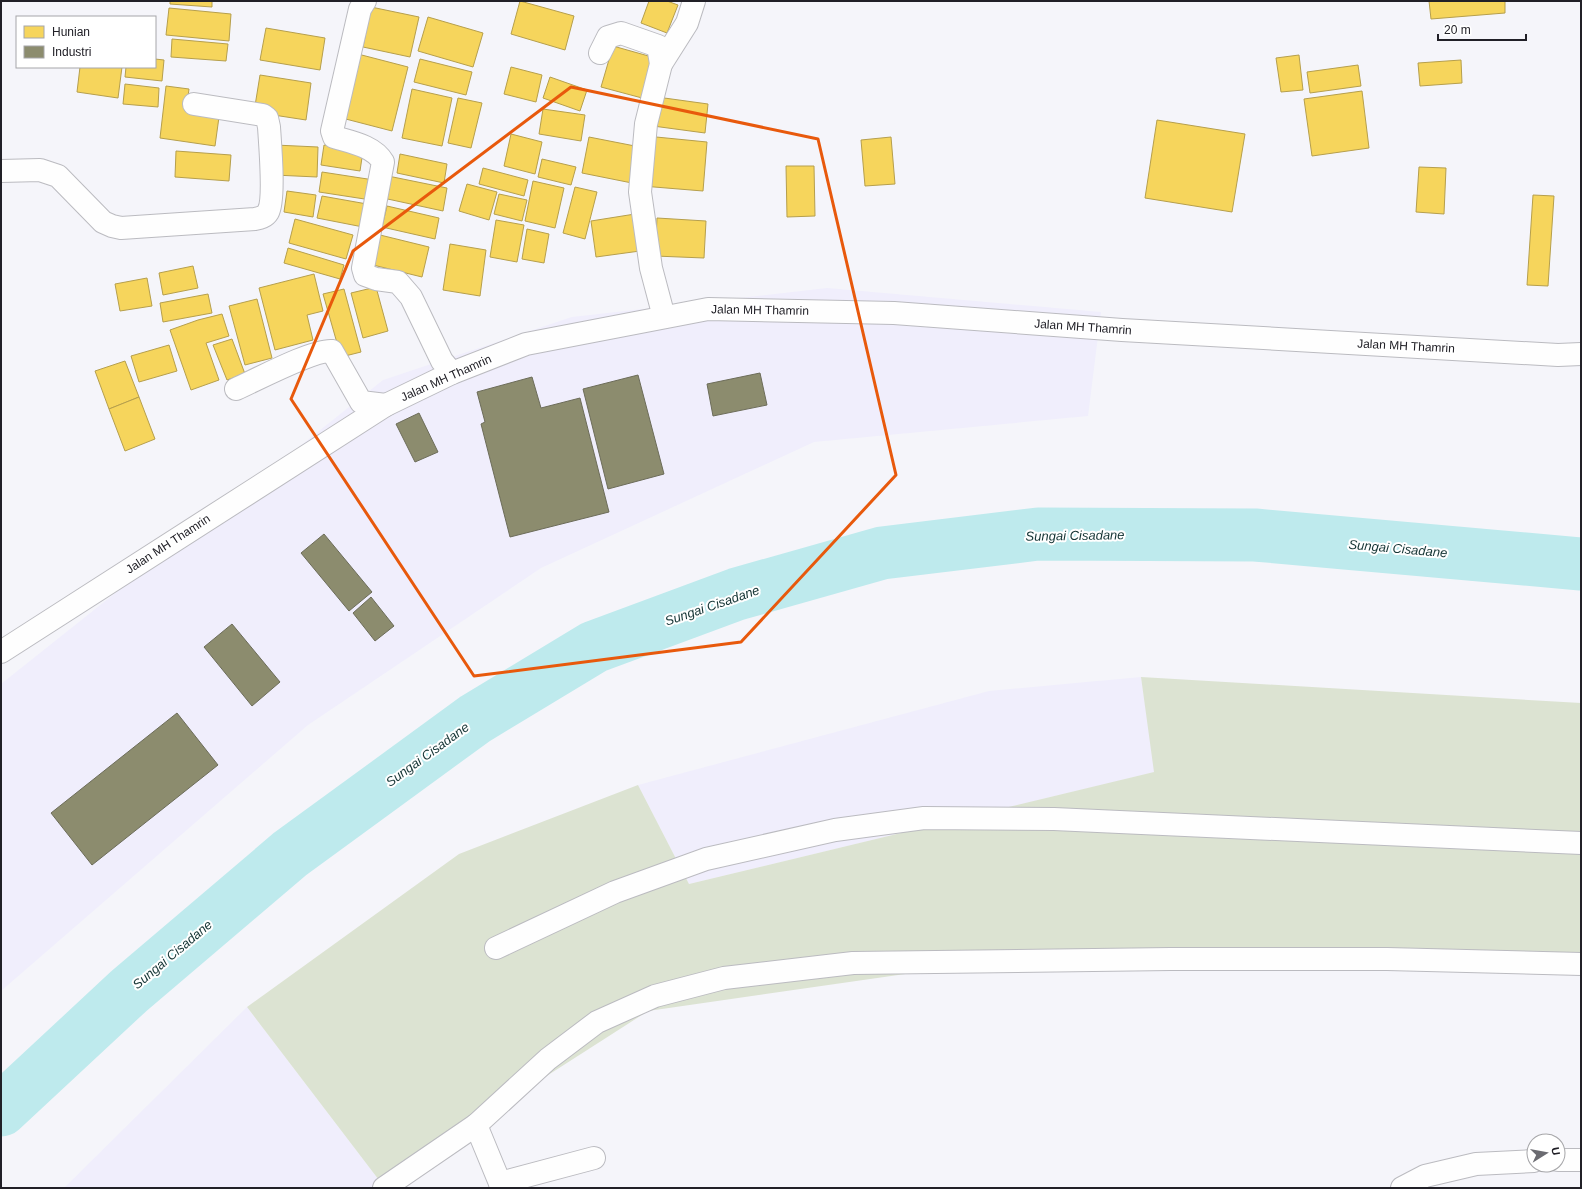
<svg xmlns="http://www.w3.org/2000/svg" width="1582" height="1189" viewBox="0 0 1582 1189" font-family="Helvetica,sans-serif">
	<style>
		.built { fill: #f0eefc }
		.green { fill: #dce3d2 }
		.homes { fill: #f6d55c; stroke: #b69f4c }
		.industry { fill: #8c8c6e; stroke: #6c6c59 }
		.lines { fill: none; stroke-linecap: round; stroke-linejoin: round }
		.river { stroke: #beeaed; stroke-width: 53 }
		.minor-casing { stroke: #bbbbc0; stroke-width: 24 }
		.minor { stroke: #fefefe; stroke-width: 22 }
		.marked { fill: none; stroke: #e8590c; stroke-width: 3; stroke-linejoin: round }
		.labels { text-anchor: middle; stroke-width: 4; stroke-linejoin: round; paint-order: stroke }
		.street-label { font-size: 12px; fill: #212027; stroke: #fff }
		.water-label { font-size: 13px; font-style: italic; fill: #143434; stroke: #fff }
	</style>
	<rect width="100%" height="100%" fill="#f5f5fa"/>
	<g class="built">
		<polygon points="827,288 1101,312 1088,416 814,442 541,568 308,725 1,991 1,684 383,380 572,317"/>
		<polygon points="1141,677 1155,772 689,884 638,785 989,691"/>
		<polygon points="247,1007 385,1188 64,1188"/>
	</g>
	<polygon class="green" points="1141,677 1581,703 1581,955 919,972 648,1011 500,1106 385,1188 247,1007 459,854 638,785 689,884 1154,772"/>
	<g class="homes">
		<polygon points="170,1 212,1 212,7 170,4"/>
		<polygon points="520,1 574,16 565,50 511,34"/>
		<polygon points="649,1 667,1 678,5 667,33 641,23"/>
		<polygon points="1429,1 1505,1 1505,13 1431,19"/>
		<polygon points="371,7 419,17 410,57 363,47"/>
		<polygon points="169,8 231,14 229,41 166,35"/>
		<polygon points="428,17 483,33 473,67 418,51"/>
		<polygon points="266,28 325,38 320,70 260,60"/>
		<polygon points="172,39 228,44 226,61 171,57"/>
		<polygon points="613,46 652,57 642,98 601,87"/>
		<polygon points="354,53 408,67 392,131 338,117"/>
		<polygon points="1299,55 1303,90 1281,92 1276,58"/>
		<polygon points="155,59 164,60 162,81 125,77 126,67 155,67"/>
		<polygon points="420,59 472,72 466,95 414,82"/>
		<polygon points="1461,60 1462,83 1420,86 1418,63"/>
		<polygon points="1358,65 1361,86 1310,93 1307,72"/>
		<polygon points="80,67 122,67 118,98 77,92"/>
		<polygon points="511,67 542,75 536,102 504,94"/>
		<polygon points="260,75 311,83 306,120 254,112"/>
		<polygon points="550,77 587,90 580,111 543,98"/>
		<polygon points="125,84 159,88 158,107 123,104"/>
		<polygon points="166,86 189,89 186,112 219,117 215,146 160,138"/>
		<polygon points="412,89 452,98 442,146 402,138"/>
		<polygon points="1362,91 1369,148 1312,156 1304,99"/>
		<polygon points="657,97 708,104 705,133 653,126"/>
		<polygon points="458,98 482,103 471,148 448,143"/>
		<polygon points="543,109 585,115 581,141 539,134"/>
		<polygon points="1157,120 1245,134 1232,212 1145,198"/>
		<polygon points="511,134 542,142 535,174 504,166"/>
		<polygon points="646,136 707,142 703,191 642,186"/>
		<polygon points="589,137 640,147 632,183 582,173"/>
		<polygon points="891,137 895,184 865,186 861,140"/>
		<polygon points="275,145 318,147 317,177 274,175"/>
		<polygon points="324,145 363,151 360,171 321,165"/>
		<polygon points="176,151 231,155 229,181 175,177"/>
		<polygon points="400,154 447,164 444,183 397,173"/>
		<polygon points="542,159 576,167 571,185 538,177"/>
		<polygon points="786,166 814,166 815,216 787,217"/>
		<polygon points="1419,167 1446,168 1444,214 1416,212"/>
		<polygon points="483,168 528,180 524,196 479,184"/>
		<polygon points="322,172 374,180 371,200 319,192"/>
		<polygon points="388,176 447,188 443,211 383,198"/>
		<polygon points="533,181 564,188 555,228 525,221"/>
		<polygon points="467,184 497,192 489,220 459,211"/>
		<polygon points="575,187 597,192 585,239 563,233"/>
		<polygon points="287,191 316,195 313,217 284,212"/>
		<polygon points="499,194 527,200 522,221 494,214"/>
		<polygon points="1533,195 1554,196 1548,286 1527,285"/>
		<polygon points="322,196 367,204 363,227 317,218"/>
		<polygon points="387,206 439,218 435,239 382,227"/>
		<polygon points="635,214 640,251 596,257 591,221"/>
		<polygon points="657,218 706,221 704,258 655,256"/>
		<polygon points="295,219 353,235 346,259 289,243"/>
		<polygon points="496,220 524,225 517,262 490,257"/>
		<polygon points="527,229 549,234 544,263 522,259"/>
		<polygon points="376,234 429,247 422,277 369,264"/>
		<polygon points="450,244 486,250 480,296 443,290"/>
		<polygon points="288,248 344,265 340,279 284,263"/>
		<polygon points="193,266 198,288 163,295 159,273"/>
		<polygon points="314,274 323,311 307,315 313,340 275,350 259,288"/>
		<polygon points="147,278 152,306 120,311 115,284"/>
		<polygon points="376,287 388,331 363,338 351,293"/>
		<polygon points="344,289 361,352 341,357 323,294"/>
		<polygon points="208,294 212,313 163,322 160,303"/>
		<polygon points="257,299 272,358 245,365 229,306"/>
		<polygon points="222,314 229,336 206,343 219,380 191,390 170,330 198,320"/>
		<polygon points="232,339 245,374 227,380 213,345"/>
		<polygon points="169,345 177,371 139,382 131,356"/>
		<polygon points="125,361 139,397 109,409 95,371"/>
		<polygon points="139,397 155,439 125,451 109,409"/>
	</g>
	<g class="industry">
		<polygon points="760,373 767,405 713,416 707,384"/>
		<polygon points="638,375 664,474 608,489 583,389"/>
		<polygon points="532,377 541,408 580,398 609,512 510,537 481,424 485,422 477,392"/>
		<polygon points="419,413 438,452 415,462 396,424"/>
		<polygon points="324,534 372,592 349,611 301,553"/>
		<polygon points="371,597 394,626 375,641 353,613"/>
		<polygon points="232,624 280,682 252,706 204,647"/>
		<polygon points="177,713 218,765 92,865 51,813"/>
	</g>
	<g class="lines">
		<polyline class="river" points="1,1110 129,991 290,854 475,719 594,647 737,594 882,553 1038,534 1255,535 1581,564"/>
		<defs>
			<g id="minor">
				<path d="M365 1 360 9 332 131 334 137C351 142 374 146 383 162L363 268 365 275 376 279 398 282 411 297 442 361 452 373"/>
				<polyline points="600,53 608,37 621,33 658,46 661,64 646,124 640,192 651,268 664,317"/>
				<polyline points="661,64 687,23 694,1"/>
				<path d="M1 171 40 170 58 176 103 222 112 226 121 228 255 219C260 218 265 217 268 212 275 200 270 143 269 127L267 118 263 115 194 104"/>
				<path d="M236 389C256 380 314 349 332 351L361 402 386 405"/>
				<polyline points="1,652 386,405 452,373 526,344 708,309 894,313 1122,330 1558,355 1581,354"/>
				<polyline points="496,948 615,892 706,859 835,830 924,818 1054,819 1581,843"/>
				<polyline points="476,1125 502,1188"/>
				<polyline points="1558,1160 1581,1160"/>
				<polyline points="500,1183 594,1158"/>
				<polyline points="384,1188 476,1125 548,1059 597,1022 655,996 724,978 853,963 1171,959 1387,959 1581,964"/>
				<polyline points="1402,1188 1425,1176 1476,1164 1534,1161"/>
			</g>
		</defs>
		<use href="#minor" class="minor-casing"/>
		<use href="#minor" class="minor"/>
	</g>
	<path class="marked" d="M571 87 818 139 896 475 741 642 474 676 291 399 353 251Z"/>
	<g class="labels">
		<g class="street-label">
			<text transform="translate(760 310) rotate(1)" y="4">Jalan MH Thamrin</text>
			<text transform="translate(1083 327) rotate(4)" y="4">Jalan MH Thamrin</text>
			<text transform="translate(1406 346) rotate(3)" y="4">Jalan MH Thamrin</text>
			<text transform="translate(446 378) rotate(-24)" y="4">Jalan MH Thamrin</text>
			<text transform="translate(168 544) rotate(-33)" y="4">Jalan MH Thamrin</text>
		</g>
		<g class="water-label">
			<text transform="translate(1075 535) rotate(-1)" y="5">Sungai Cisadane</text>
			<text transform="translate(1398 548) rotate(5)" y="5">Sungai Cisadane</text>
			<text transform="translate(712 605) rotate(-19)" y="5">Sungai Cisadane</text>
			<text transform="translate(427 754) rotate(-36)" y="5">Sungai Cisadane</text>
			<text transform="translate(172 954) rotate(-40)" y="5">Sungai Cisadane</text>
		</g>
	</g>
	<rect width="1582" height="1189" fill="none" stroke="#212027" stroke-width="4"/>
	<rect x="16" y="16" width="140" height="52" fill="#ffffff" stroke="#a6a6a9"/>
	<rect x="24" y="26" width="20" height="12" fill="#f6d55c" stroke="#a6a6a9"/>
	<text x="52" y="36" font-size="12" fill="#212027">Hunian</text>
	<rect x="24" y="46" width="20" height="12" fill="#8c8c6e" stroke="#a6a6a9"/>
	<text x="52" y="56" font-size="12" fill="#212027">Industri</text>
	<g transform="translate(1546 1153) rotate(79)"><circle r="19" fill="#ffffff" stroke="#a6a6a9"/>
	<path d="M0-3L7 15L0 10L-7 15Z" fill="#6b6b71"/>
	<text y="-6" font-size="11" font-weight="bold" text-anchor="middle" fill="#212027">U</text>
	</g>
	<path d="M1438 34v6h88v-6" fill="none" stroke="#212027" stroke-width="2"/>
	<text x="1444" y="34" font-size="12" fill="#212027" stroke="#ffffff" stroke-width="3" paint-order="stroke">20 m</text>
</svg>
